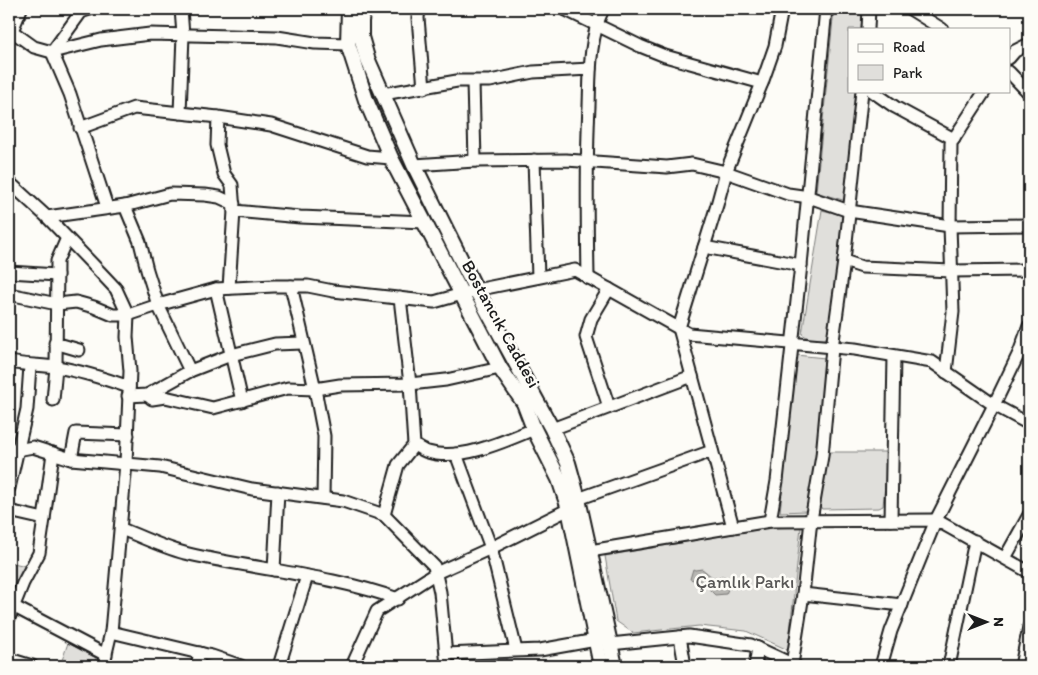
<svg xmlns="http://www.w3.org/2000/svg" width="1038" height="675" viewBox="0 0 1038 675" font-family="Itim,sans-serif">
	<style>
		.green { fill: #e0dfdb; stroke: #7e7e7c }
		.water { fill: #b7b6b2; stroke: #797876 }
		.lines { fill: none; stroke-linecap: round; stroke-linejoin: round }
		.minor-casing { stroke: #1c1c1c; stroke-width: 15 }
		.major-casing { stroke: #1c1c1c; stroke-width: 18 }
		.minor { stroke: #fdfcf7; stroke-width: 11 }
		.major { stroke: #fdfcf7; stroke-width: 14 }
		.labels { text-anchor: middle; stroke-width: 5; stroke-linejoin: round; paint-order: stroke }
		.street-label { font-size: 18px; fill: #1c1c1c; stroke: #fdfcf7 }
		.park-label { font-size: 18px; fill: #575655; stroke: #fdfcf7 }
	</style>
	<rect width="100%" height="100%" fill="#fdfcf7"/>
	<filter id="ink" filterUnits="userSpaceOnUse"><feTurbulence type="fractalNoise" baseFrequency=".02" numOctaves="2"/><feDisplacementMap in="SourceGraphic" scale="10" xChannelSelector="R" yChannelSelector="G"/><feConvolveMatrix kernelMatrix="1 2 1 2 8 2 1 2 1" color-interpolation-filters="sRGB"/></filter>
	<g filter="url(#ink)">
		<g class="green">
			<polygon points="834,9 863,9 861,29 849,29 849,91 856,91 846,201 816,192"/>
			<polygon points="822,210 842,215 844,221 829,333 825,339 810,339 802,334"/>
			<polygon points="796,355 825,358 815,475 807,511 780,512"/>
			<polygon points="827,452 888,452 883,506 879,508 822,509 820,506"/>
			<polygon points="801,527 788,650 746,631 699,626 633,633 616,621 605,556 767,528"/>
			<polygon points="9,562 26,566 12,598 9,596"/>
			<polygon points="68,643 96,658 94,666 60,666"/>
			<polygon points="461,656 506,657 506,666 460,666"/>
		</g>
		<path class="water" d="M693 569 695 570 702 569C710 574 712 581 722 576L726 577 730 584 726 594 715 595 703 583 690 579Z"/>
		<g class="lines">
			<defs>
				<g id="minor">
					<polyline points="419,9 418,18 424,88"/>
					<polyline points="564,9 640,46 665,56 762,83"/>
					<polyline points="910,9 942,29"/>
					<polyline points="9,29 34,47 52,52 101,40 150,34 277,37 315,43 348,44"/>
					<polyline points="868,29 869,9"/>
					<polyline points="12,31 21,9"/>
					<polyline points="52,52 70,94 107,207"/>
					<polyline points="52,52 81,12 90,9"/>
					<polyline points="1009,58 1015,51 1029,44"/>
					<polyline points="1009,72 1029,93"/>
					<polyline points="473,82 475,161"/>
					<polyline points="872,91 895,107 954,139"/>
					<polyline points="383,94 457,81 490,81 533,72 590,69"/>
					<polyline points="180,113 183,35 181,9"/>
					<polyline points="218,117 217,145 224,174 232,185 234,211 229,288"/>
					<polyline points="80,128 134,108 218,117 271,125 367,156 391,158"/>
					<polyline points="534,160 538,277"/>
					<polyline points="414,165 475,161 566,160 667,167 692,164 726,172 788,194 809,197 849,211 950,226 1029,225"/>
					<polyline points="9,182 47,217 100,272 116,289 128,315 127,337 130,371 126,463 111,632 103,666"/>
					<polyline points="125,206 140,242 147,270 158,305 190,371"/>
					<polyline points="234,211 300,217 425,222"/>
					<polyline points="47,217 125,206 170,194 205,195 219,197 234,204"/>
					<polyline points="704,247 801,265"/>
					<polyline points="844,261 862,267 951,271 1029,270"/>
					<polyline points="9,272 57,275"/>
					<path d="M588 278C587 220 586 163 589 106 590 74 589 38 603 9"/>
					<polyline points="291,286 315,389 324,436 323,498"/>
					<polyline points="216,289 242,401"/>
					<polyline points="609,289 591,319 586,337 609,407"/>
					<polyline points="9,294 57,304 76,302 94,307 113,315 128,315 158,305 216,289 274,286 308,286 333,291 434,302 476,290 575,270 689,334 855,349 932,362 994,405 1029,424"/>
					<polyline points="55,343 79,350"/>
					<path d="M9 362C25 365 40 365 56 367 81 371 106 379 129 387"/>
					<polyline points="946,372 953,312 950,226 951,143 985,91"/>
					<polyline points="147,395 152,399 165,397 213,408 288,388 315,389 340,385 410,384 446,380 500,368"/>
					<polyline points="128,396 147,395 190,371 231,355 275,344 303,343"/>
					<polyline points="53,400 56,367 57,261 67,238"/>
					<polyline points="552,429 692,376"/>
					<path d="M414 445C418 447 423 451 428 452 460 462 505 441 534 429"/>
					<polyline points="9,448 17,450 33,447 71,459 160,467 252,489 343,501 384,515 434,566 440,592 447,666"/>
					<polyline points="456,454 491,548 516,650"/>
					<polyline points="71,459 76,433 128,435"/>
					<polyline points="9,488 27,409 30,366"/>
					<polyline points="578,499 712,451"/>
					<polyline points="9,511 44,519 53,453"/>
					<polyline points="384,515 398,465 414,445 410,384 400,298"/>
					<polyline points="891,520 894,356"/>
					<polyline points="770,521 777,481 801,265 826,9"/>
					<polyline points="733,527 679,328 717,205 726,172 762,83 775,46 782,9"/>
					<path d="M121 529C143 537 166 549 189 554 259 570 331 575 398 599"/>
					<polyline points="590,551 770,521 936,520 1029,572"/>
					<polyline points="1005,558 1029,515"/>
					<polyline points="274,570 278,492"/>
					<polyline points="803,594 902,605"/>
					<polyline points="9,604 106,655"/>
					<polyline points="9,618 23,583 39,553 44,519"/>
					<polyline points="111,632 212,656 241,666"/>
					<polyline points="680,637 685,666"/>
					<polyline points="610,644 689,636 751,645 796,666"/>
					<polyline points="446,654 540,650 596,640"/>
					<polyline points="9,659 32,666"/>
					<polyline points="792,665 803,594 811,520 822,456 832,348 844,261 862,91"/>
					<polyline points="197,666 200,653"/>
					<polyline points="279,666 307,576"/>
					<polyline points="352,666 377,611 436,573 491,548 569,509"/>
					<polyline points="755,666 758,648"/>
					<polyline points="881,666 891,631 936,520 994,405 1019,353 1029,326"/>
					<polyline points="949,666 975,541"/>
					<polyline points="1021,666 1029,627"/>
				</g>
				<g id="major">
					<polyline points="349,9 348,44 366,100 391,158 500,368 524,403 534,429 559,479 569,509 601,666"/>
					<polyline points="363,9 361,21 361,37 367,58 414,165 476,290 552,429 568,463 578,499 615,666"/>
				</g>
			</defs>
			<use href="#minor" class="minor-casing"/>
			<use href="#major" class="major-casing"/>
			<use href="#minor" class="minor"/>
			<use href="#major" class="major"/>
		</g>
	</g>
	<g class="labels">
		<g class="street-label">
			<text transform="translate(501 324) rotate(61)" y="6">Bostancık Caddesi</text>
		</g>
		<g class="park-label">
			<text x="745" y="588">Çamlık Parkı</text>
		</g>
	</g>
	<rect width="1038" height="675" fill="none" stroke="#fdfcf7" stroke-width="30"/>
	<rect x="15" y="15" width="1008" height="645" fill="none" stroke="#1c1c1c" stroke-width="2" filter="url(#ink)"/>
	<rect x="848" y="28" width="162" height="65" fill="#fdfcf7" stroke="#a3a29f"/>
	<rect x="858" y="44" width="25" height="8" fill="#fdfcf7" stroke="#a3a29f"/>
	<text x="893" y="52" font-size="15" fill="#1c1c1c">Road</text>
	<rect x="858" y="65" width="25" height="15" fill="#e0dfdb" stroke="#a3a29f"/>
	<text x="893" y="78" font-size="15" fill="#1c1c1c">Park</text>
	<g transform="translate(986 622) rotate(90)" stroke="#fdfcf7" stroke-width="4" paint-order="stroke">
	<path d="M0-4L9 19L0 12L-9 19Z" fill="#1c1c1c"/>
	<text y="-8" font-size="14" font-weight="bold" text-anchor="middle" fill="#1c1c1c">N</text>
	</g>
</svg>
